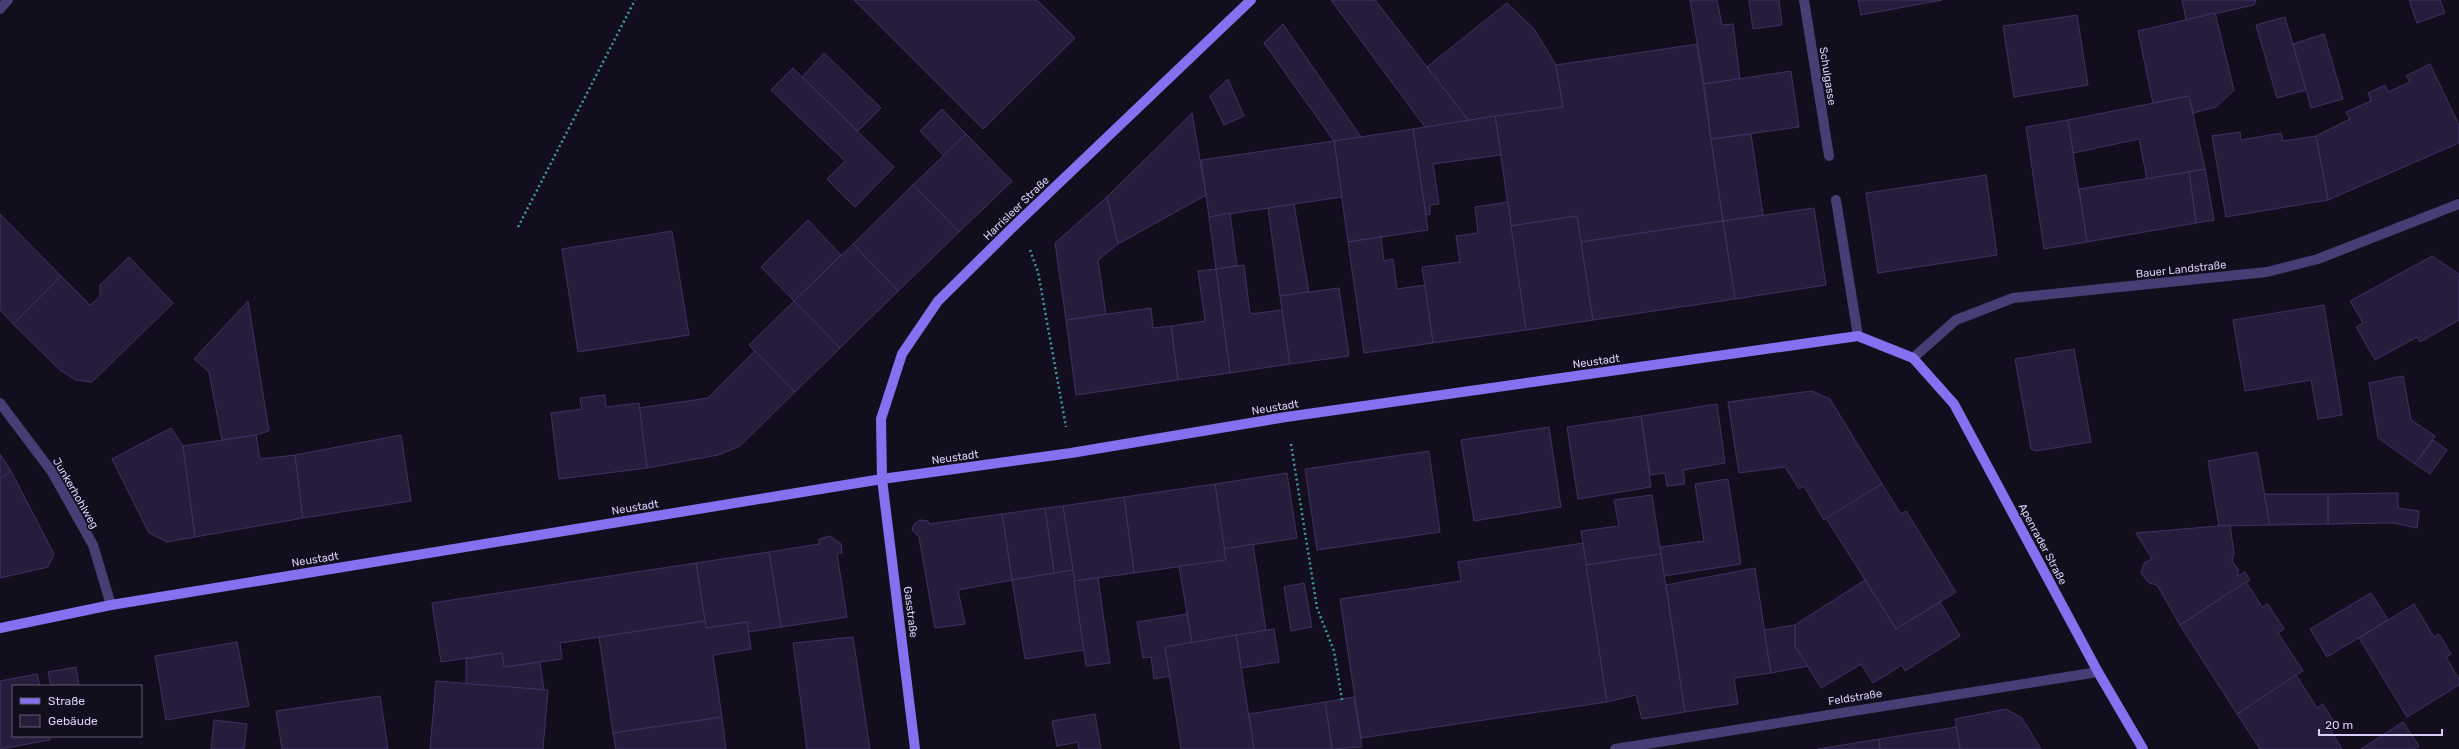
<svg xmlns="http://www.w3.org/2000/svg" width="2459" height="749" viewBox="0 0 2459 749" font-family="Rubik,sans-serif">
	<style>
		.building { fill: #261c3b; stroke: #413165 }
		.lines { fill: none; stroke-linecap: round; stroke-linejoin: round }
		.path { stroke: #3a9ca2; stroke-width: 2.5; stroke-dasharray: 2 3; stroke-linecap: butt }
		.street { stroke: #473e76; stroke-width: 10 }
		.secondary { stroke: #8371ef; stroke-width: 10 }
		.labels { text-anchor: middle; stroke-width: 3.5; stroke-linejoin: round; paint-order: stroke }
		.street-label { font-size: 11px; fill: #d9cff9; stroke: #120e1d }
	</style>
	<rect width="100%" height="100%" fill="#120e1d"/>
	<g class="building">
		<polygon points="854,0 1037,0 1075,38 983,129"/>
		<polygon points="1331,0 1375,0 1469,121 1425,127"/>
		<polygon points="1690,0 1717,0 1722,25 1733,24 1740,79 1704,84"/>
		<polygon points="1749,0 1779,0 1782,25 1753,29"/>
		<polygon points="1858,0 1942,0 1861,15"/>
		<polygon points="2182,0 2256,0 2254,5 2186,20"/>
		<polygon points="2409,0 2440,0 2445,13 2417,23"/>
		<polygon points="1507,3 1534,29 1556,65 1563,107 1469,121 1427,67"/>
		<polygon points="2215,13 2234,90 2216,107 2193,113 2189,96 2153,103 2138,31"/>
		<polygon points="2077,15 2088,85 2014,97 2003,26"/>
		<polygon points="2285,17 2306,90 2277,98 2256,25"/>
		<polygon points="1283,24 1361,137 1334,141 1264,43"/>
		<polygon points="2324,34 2343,99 2311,108 2293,44"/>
		<polygon points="1697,44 1723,221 1581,242 1577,216 1511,226 1495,116 1563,107 1556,65"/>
		<polygon points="824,53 881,108 858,131 802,77"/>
		<polygon points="2430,64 2459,125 2459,143 2328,200 2316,136 2350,119 2346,112 2371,101 2368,93 2385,85 2388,92 2410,82 2406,76"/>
		<polygon points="793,68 894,167 855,207 827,179 845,161 771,90"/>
		<polygon points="1791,71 1799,127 1711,139 1704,84"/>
		<polygon points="1228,79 1244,116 1224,125 1210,96"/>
		<polygon points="2189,96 2205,169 2147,179 2139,139 2073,153 2068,120"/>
		<polygon points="942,109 966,134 944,156 920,131"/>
		<polygon points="1192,113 1206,195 1118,244 1107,197"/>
		<polygon points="1495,116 1501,155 1433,164 1439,204 1430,205 1430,214 1426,215 1413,129"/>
		<polygon points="2068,120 2087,242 2044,249 2026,127"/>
		<polygon points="1413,129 1428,230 1348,242 1334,141"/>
		<polygon points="2240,132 2241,140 2281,133 2283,141 2316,136 2328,200 2226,217 2212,136"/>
		<polygon points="966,134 1012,181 959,232 913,185"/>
		<polygon points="1751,134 1763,215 1723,221 1711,139"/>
		<polygon points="1334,141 1342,197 1209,217 1201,160"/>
		<polygon points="2205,169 2214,220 2196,223 2189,172"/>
		<polygon points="2189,172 2196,223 2087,242 2079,189"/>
		<polygon points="1986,175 1997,255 1878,273 1866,193"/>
		<polygon points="913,185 959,232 898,291 853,244"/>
		<polygon points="1107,197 1118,244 1098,260 1106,314 1066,320 1055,243"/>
		<polygon points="1508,202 1526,330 1433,343 1422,267 1460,262 1456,236 1478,233 1475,207"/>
		<polygon points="1294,204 1309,292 1280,296 1268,208"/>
		<polygon points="1814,208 1826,285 1735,299 1723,221"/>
		<polygon points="1230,213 1237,266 1216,269 1209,217"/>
		<polygon points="0,214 61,276 13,324 0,310"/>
		<polygon points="1577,216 1593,320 1526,330 1511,226"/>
		<polygon points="808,220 841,255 794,301 761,267"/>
		<polygon points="1723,221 1735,299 1593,320 1581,242"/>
		<polygon points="672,231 689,335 578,352 562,249"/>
		<polygon points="1381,237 1384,261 1393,259 1397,289 1425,285 1433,343 1364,353 1348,242"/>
		<polygon points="853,244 898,291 840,348 794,301"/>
		<polygon points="2432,256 2459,274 2459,320 2420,342 2417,337 2375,360 2356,327 2363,323 2350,301"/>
		<polygon points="129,257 173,303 92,382 76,380 60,370 13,324 61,276 90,305 100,297 100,285"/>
		<polygon points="1244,265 1250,314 1282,310 1290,364 1230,373 1216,269"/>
		<polygon points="1216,269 1230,373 1178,380 1171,326 1205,321 1198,271"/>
		<polygon points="1339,288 1349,356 1290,364 1280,296"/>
		<polygon points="248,301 269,431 256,435 222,440 209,372 194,359"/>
		<polygon points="794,301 840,348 795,392 749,345"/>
		<polygon points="2324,305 2342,415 2318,419 2311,380 2245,391 2233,320"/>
		<polygon points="1151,308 1153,328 1171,326 1178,380 1076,395 1066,320"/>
		<polygon points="2074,349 2091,442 2036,451 2031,449 2015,359"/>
		<polygon points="755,351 795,392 740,446 718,455 647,468 639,408 708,398"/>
		<polygon points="2403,376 2411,420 2435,436 2415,464 2378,438 2369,383"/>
		<polygon points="1812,391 1830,399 1882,484 1824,520 1804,486 1799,489 1785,467 1739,473 1728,402"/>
		<polygon points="605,395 606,407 639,403 647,468 559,479 551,413 582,409 580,398"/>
		<polygon points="1717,404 1725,463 1683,470 1685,484 1667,486 1665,473 1650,475 1641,416"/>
		<polygon points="1641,416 1651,487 1578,499 1567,427"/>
		<polygon points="1549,427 1561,507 1474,521 1461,440"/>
		<polygon points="171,428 183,446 195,537 167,542 149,533 112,459"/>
		<polygon points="256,435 260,459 295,455 303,518 195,537 183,446"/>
		<polygon points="401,435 411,501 303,518 295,455"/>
		<polygon points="2433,440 2447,450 2430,474 2415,464"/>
		<polygon points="1429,451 1440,532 1317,550 1305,469"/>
		<polygon points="2257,452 2270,525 2219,526 2208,461"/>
		<polygon points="0,454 11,471 0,479"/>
		<polygon points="11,471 54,554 48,567 0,578 0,479"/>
		<polygon points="1287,473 1297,538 1224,549 1215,484"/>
		<polygon points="1728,479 1741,564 1664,576 1660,547 1704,541 1695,484"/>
		<polygon points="1215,484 1226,560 1134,573 1124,497"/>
		<polygon points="1882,484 1901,514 1906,511 1956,592 1896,629 1826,518"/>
		<polygon points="2398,493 2398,508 2419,511 2417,528 2393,523 2328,524 2328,494"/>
		<polygon points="2264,494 2328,494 2328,524 2270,525"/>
		<polygon points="1652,495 1661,554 1586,565 1581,531 1619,526 1614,500"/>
		<polygon points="1124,497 1134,573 1074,581 1063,506"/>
		<polygon points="1063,506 1073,570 1054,573 1045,508"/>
		<polygon points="1045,508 1054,573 1012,580 1002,514"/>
		<polygon points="1002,514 1012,580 958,590 965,624 935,628 919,537 912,530 914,524 920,520 928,521 929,524"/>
		<polygon points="2230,525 2234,553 2232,561 2238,569 2238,576 2245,572 2250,580 2180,625 2157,585 2149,583 2141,573 2144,563 2152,559 2136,533"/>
		<polygon points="830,536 841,544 842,553 837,554 847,617 781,627 769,552 819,544 819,539"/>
		<polygon points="1583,543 1607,702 1361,738 1340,599 1461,581 1458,562"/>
		<polygon points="1253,544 1266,631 1192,643 1179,566 1226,560 1224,549"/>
		<polygon points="769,552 781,627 748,632 747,622 706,628 696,563"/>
		<polygon points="1661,554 1685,712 1642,719 1636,695 1607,702 1586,565"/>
		<polygon points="696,563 705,621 560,643 562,659 504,667 502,653 441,662 432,603"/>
		<polygon points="1755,568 1771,673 1734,678 1738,704 1685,712 1666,585"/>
		<polygon points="1073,570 1084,650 1025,659 1012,580"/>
		<polygon points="1098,578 1110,663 1086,666 1074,581"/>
		<polygon points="1865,580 1896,629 1940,602 1960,636 1905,671 1902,665 1873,683 1861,664 1821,688 1795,646 1795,625"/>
		<polygon points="2246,582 2262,607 2268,604 2284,629 2278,633 2303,671 2237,714 2180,625"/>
		<polygon points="1304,583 1312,627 1291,631 1284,587"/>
		<polygon points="2371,593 2388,620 2327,657 2310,629"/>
		<polygon points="2414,604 2434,637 2439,634 2451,654 2446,657 2459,679 2459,685 2407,717 2359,638"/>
		<polygon points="1187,614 1192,643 1165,647 1170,676 1154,679 1151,657 1143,658 1137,622"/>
		<polygon points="705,621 706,628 747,622 751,649 713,655 722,717 613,733 599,637"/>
		<polygon points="1795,625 1795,646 1808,666 1771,673 1764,630"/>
		<polygon points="1274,629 1279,662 1241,668 1236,635"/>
		<polygon points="1236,635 1254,749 1181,749 1165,647"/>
		<polygon points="853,637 870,749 807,749 793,643"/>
		<polygon points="237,642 249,706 166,720 155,656"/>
		<polygon points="502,653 504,667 540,662 544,690 466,684 466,659"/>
		<polygon points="76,667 79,686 51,686 48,672"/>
		<polygon points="37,674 40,686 13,686 13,736 50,736 50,740 0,749 0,681"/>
		<polygon points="2296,675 2317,708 2323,704 2337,727 2331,731 2342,749 2260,749 2237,714"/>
		<polygon points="436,681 548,690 543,749 430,749"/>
		<polygon points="380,696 388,749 282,749 276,711"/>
		<polygon points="1354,697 1362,747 1332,749 1325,702"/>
		<polygon points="1325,702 1332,749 1254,749 1249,714"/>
		<polygon points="2006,709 2022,718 2041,749 1960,749 1955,719"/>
		<polygon points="1095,714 1101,749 1079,749 1078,742 1057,746 1052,721"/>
		<polygon points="722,717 726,749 616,749 613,733"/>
		<polygon points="214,720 247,724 244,749 211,749"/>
		<polygon points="2403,722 2419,746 2415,749 2361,749"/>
		<polygon points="1956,727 1960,749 1880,749 1879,739"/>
		<polygon points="1879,739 1880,749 1818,749"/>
	</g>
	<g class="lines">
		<g class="path">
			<polyline points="518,227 635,0"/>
			<polyline points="1030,250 1038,272 1066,427"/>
			<polyline points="1291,444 1317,608 1334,651 1342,700"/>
		</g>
		<g class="street">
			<polyline points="1804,0 1829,156"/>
			<polyline points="0,9 8,0"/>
			<polyline points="1836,200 1858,336"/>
			<polyline points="1913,358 1956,320 2013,298 2267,272 2318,259 2459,204"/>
			<polyline points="0,403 52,472 93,545 111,605"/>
			<polyline points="1615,749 2098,672"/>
		</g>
		<g class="secondary">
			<polyline points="0,628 111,605 882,479 1071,453 1286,417 1858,336 1913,358 1954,404 2098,672 2143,749"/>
			<polyline points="915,749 882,479 881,419 902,354 938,301 1013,227 1251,0"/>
		</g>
	</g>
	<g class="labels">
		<g class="street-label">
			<text transform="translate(1828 76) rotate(81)" y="4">Schulgasse</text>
			<text transform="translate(1016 208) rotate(-44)" y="4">Harrisleer Straße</text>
			<text transform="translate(2181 269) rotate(-6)" y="4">Bauer Landstraße</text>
			<text transform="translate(1596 361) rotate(-8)" y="4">Neustadt</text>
			<text transform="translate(1275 407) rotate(-9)" y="4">Neustadt</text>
			<text transform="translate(955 457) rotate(-8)" y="4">Neustadt</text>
			<text transform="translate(76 493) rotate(60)" y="4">Junkerhohlweg</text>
			<text transform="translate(635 507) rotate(-9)" y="4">Neustadt</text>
			<text transform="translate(2043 544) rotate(62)" y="4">Apenrader Straße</text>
			<text transform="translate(315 559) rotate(-9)" y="4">Neustadt</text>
			<text transform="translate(911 612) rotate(83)" y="4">Gasstraße</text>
			<text transform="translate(1855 697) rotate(-9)" y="4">Feldstraße</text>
		</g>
	</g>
	<rect x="12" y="685" width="130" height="52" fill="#120e1d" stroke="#625b75"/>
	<rect x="20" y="698" width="20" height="6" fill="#8371ef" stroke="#625b75"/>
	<text x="48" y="705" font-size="12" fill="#d9cff9">Straße</text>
	<rect x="20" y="715" width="20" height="12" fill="#261c3b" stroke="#625b75"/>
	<text x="48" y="725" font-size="12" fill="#d9cff9">Gebäude</text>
	<path d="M2319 729v6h123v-6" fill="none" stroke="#d9cff9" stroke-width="2"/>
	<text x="2325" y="729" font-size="12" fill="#d9cff9" stroke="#120e1d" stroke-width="3" paint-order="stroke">20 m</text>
</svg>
